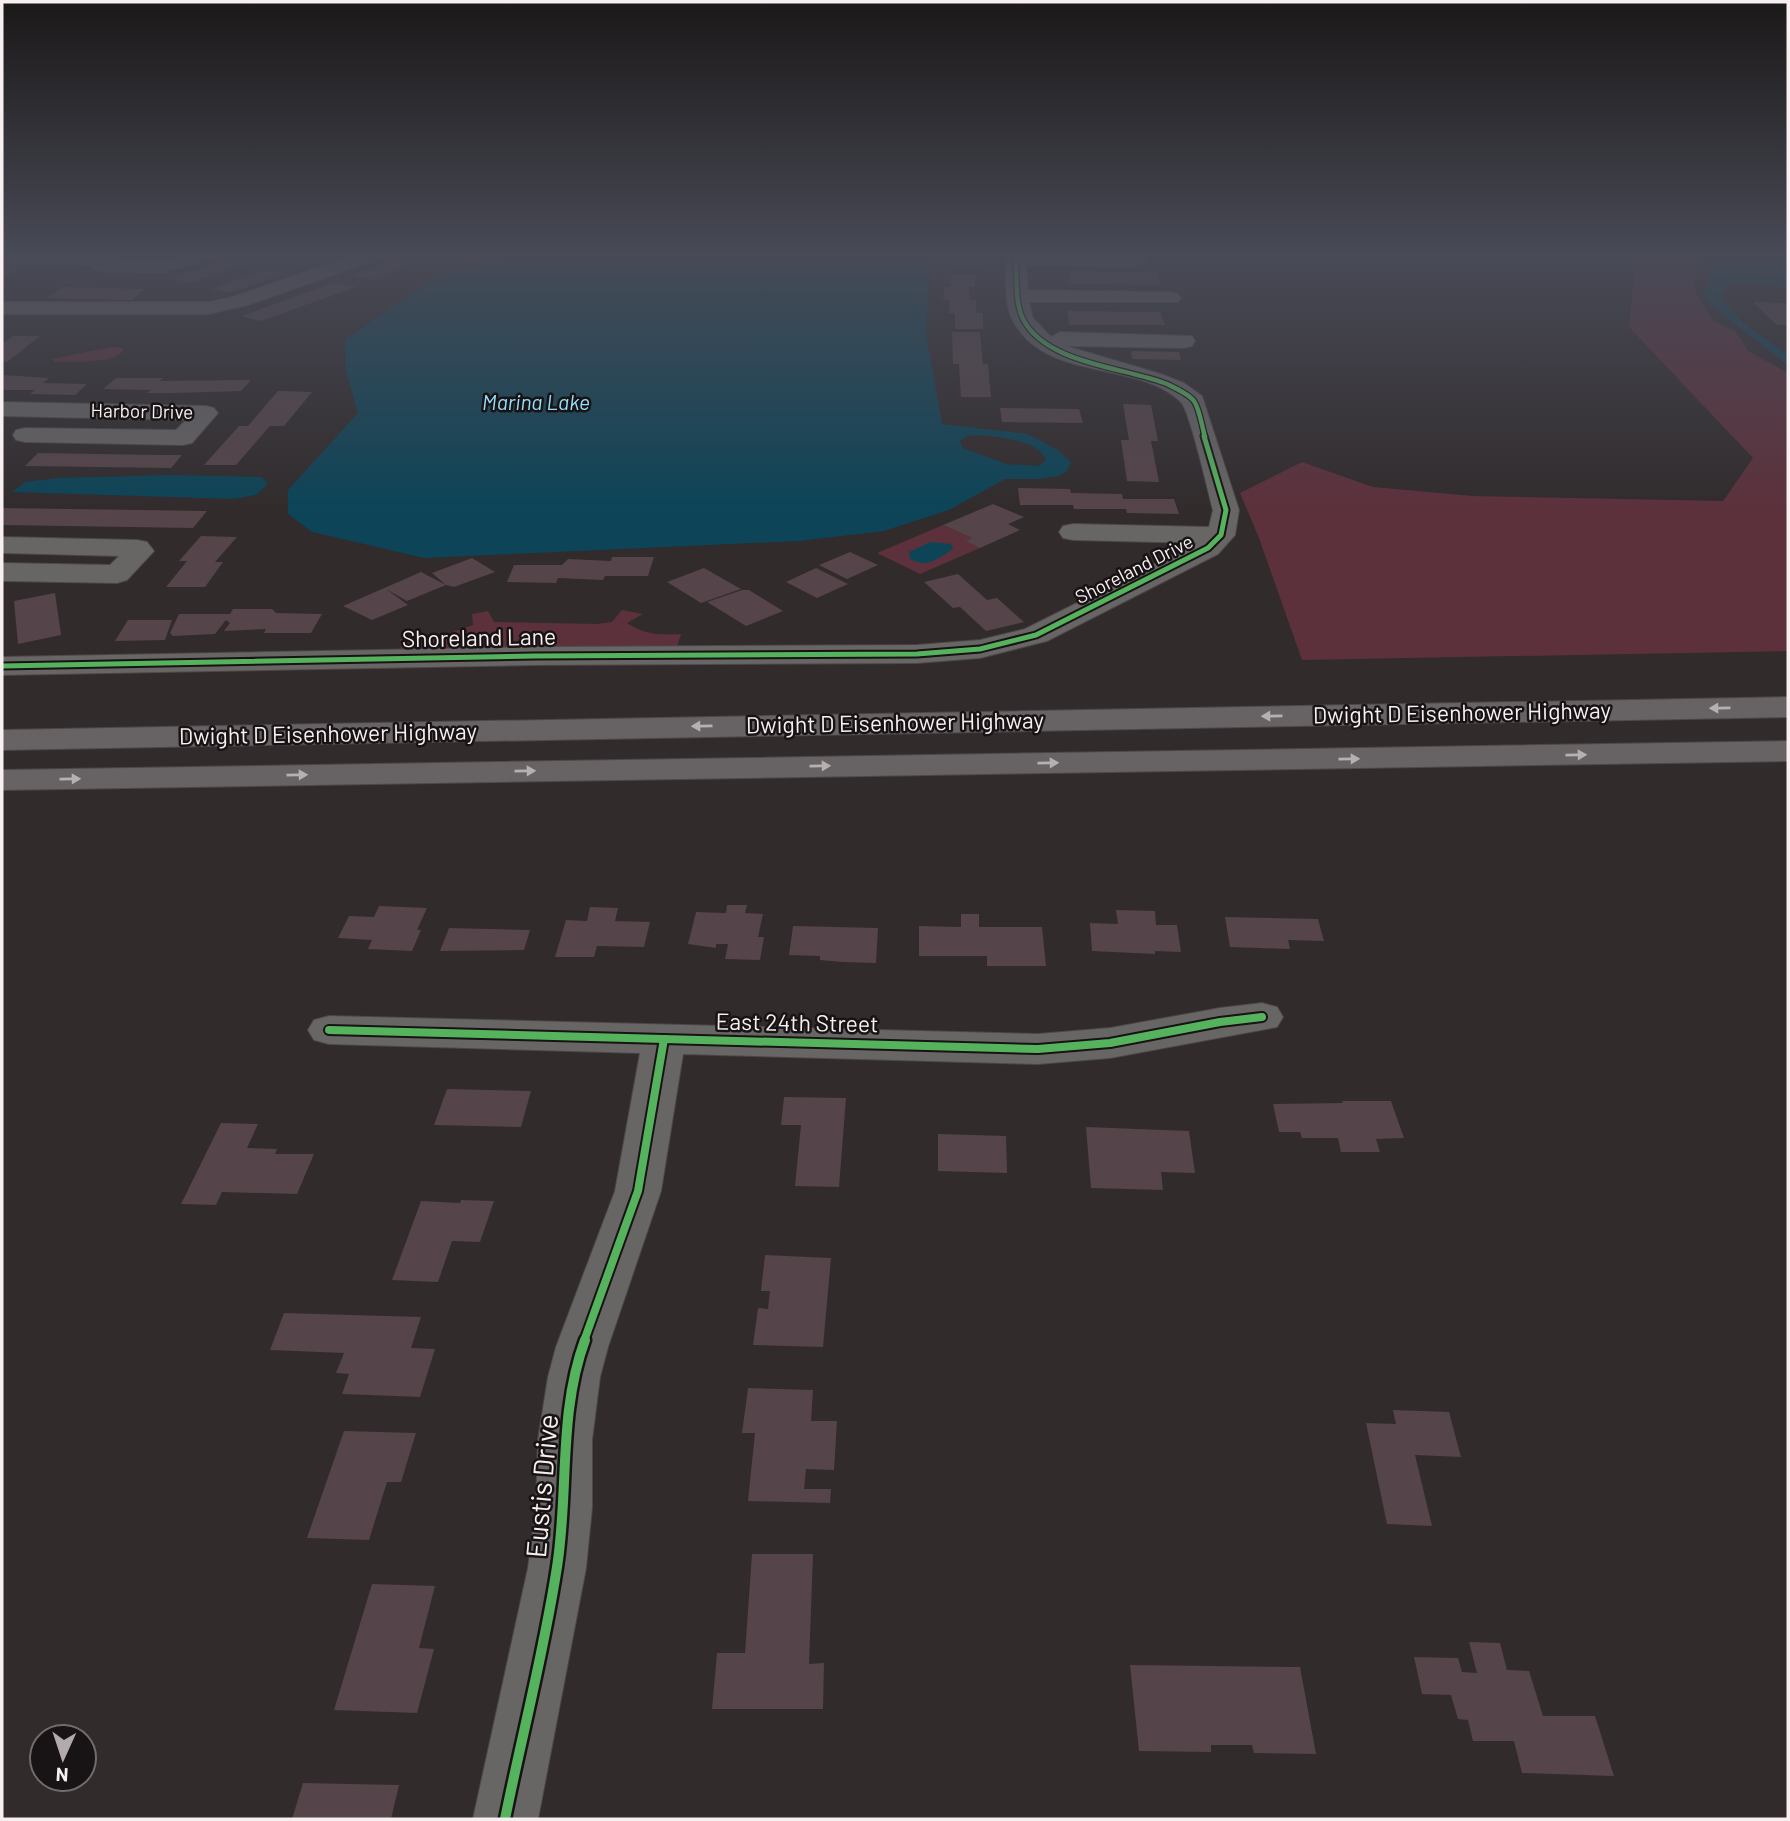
<svg xmlns="http://www.w3.org/2000/svg" width="1790" height="1821" viewBox="0 0 1790 1821" font-family="Barlow,sans-serif">
	<style>
		.green { fill: #5c313c }
		.water { fill: #0d4457; fill-rule: evenodd }
		.building { fill: #554449 }
		.lines { fill: none; stroke-linecap: round; stroke-linejoin: round }
		.minor-casing { stroke: #4c4748; stroke-width: 2 }
		.highway-casing { stroke: #4c4748; stroke-width: 2 }
		.minor { fill: #686565; fill-rule: evenodd }
		.highway { fill: #676263; fill-rule: evenodd }
		.cycleway-far3-casing { stroke: #181314; stroke-width: 7 }
		.cycleway-far2-casing { stroke: #181314; stroke-width: 9 }
		.cycleway-far1-casing { stroke: #181314; stroke-width: 12 }
		.cycleway-casing { stroke: #181314; stroke-width: 15 }
		.cycleway-far3 { stroke: #56b35d; stroke-width: 4.5 }
		.cycleway-far2 { stroke: #56b35d; stroke-width: 5 }
		.cycleway-far1 { stroke: #56b35d; stroke-width: 8 }
		.cycleway { stroke: #56b35d; stroke-width: 10 }
		.oneway { fill: #b6b0b1 }
		.labels { text-anchor: middle; stroke-width: 5; stroke-linejoin: round; paint-order: stroke }
		.far-street-label { font-size: 19px; fill: #f7eff0; stroke: #181314 }
		.far-water-label { font-size: 21px; font-style: italic; fill: #95dffe; stroke: #181314 }
		.street-label { font-size: 23px; fill: #f7eff0; stroke: #181314 }
		.near-street-label { font-size: 28px; fill: #f7eff0; stroke: #181314 }
	</style>
	<rect width="100%" height="100%" fill="#312b2c"/>
	<g class="green">
		<polygon points="1636,255 1696,255 1698,266 1694,289 1712,320 1736,332 1748,351 1788,373 1788,651 1302,660 1259,538 1240,493 1302,462 1373,487 1473,496 1723,501 1753,458 1629,327"/>
		<path d="M111 347 124 348C117 366 73 360 55 362L52 359Z"/>
		<polygon points="943,525 972,538 967,541 980,548 920,574 877,553"/>
		<path d="M622 610 643 614 627 623C646 635 658 635 681 634L677 647H518L424 652 401 649 400 639 419 644 473 625 472 614 488 611 494 622 597 624 612 622Z"/>
	</g>
	<g class="water">
		<path d="M513 255H930L926 334 942 424 1028 434 1058 450 1071 462 1067 471 1058 476 1039 479H1005L949 510 884 531 799 541 424 558 312 532 288 514V490L358 413 346 371 345 340 434 277ZM982 435C1001 438 1038 440 1046 460L1039 466 1006 464 963 448 960 441 968 436Z"/>
		<polygon points="1704,255 1788,257 1788,288 1727,283 1721,297 1742,322 1788,355 1788,365 1717,310 1704,297 1709,277"/>
		<polygon points="170,475 262,477 268,484 256,495 233,499 12,492 25,482 58,478"/>
		<path d="M931 542 951 544 953 549C938 558 928 569 910 559L909 552Z"/>
	</g>
	<g class="building">
		<polygon points="245,255 271,255 191,283 171,278"/>
		<polygon points="306,255 331,255 303,266 285,262"/>
		<polygon points="953,255 976,255 984,268 957,269 951,257 955,257"/>
		<polygon points="404,256 423,260 370,280 351,276"/>
		<polygon points="2,267 22,267 9,276 2,276"/>
		<polygon points="267,269 285,273 230,293 212,289"/>
		<polygon points="1069,271 1157,273 1160,285 1071,284"/>
		<polygon points="951,274 975,274 975,287 969,287 969,300 976,300 976,313 983,313 983,329 955,329 955,313 949,313 950,300 943,299 944,287 951,287"/>
		<polygon points="335,282 356,287 261,321 242,316"/>
		<polygon points="62,287 145,289 132,300 47,298"/>
		<polygon points="1753,302 1788,303 1788,325 1777,325"/>
		<polygon points="1067,311 1160,312 1165,325 1069,325"/>
		<polygon points="952,332 980,332 983,364 988,364 991,397 961,397 959,364 953,364"/>
		<polygon points="13,336 40,336 7,362 2,361 2,344"/>
		<polygon points="1131,351 1179,352 1181,360 1132,359"/>
		<polygon points="2,375 49,378 43,383 87,384 75,395 30,394 35,390 2,390"/>
		<polygon points="116,378 163,378 160,381 251,380 241,391 171,393 147,393 151,390 103,389"/>
		<polygon points="278,391 312,392 284,426 270,426 236,465 204,465 239,426 248,426"/>
		<polygon points="1123,404 1151,405 1158,441 1151,441 1159,482 1127,481 1121,440 1129,440"/>
		<polygon points="1000,408 1079,409 1083,423 1002,422"/>
		<polygon points="38,453 161,455 182,455 171,468 25,466"/>
		<polygon points="1018,488 1070,489 1071,493 1122,494 1123,499 1174,499 1179,514 1127,513 1126,509 1074,509 1073,505 1020,505"/>
		<polygon points="993,504 1024,517 1008,524 1020,530 980,548 966,541 972,538 943,525"/>
		<polygon points="2,508 207,511 193,528 2,525"/>
		<polygon points="201,536 237,537 215,562 223,562 205,587 166,587 187,561 179,561"/>
		<polygon points="850,552 878,565 847,579 819,565"/>
		<polygon points="612,557 654,557 648,576 605,576 603,580 558,578 556,583 507,582 514,565 562,565 568,559 611,561"/>
		<polygon points="472,558 495,572 454,587 446,585 432,573"/>
		<polygon points="704,568 741,589 701,603 667,582"/>
		<polygon points="816,568 848,584 817,598 786,582"/>
		<polygon points="421,572 446,585 407,601 386,589 408,605 372,620 343,606"/>
		<polygon points="958,574 987,600 997,598 1024,622 986,631 960,607 953,608 924,582"/>
		<polygon points="742,590 749,590 783,611 746,626 707,602"/>
		<polygon points="55,593 61,635 18,644 14,601"/>
		<polygon points="233,609 272,609 276,613 322,614 311,633 264,633 266,629 224,631 230,623 226,620 215,634 173,636 170,633 179,614 230,614"/>
		<polygon points="128,620 172,620 165,640 115,641"/>
		<polygon points="727,905 747,905 745,913 763,914 758,937 764,937 760,960 725,959 728,944 716,944 716,948 688,944 696,912 726,913"/>
		<polygon points="379,906 427,908 417,930 421,930 412,951 368,949 372,940 338,938 349,916 374,917"/>
		<polygon points="590,907 618,908 615,921 650,922 644,947 597,946 594,957 555,957 566,920 587,921"/>
		<polygon points="1116,910 1155,911 1156,925 1177,925 1181,952 1155,951 1155,954 1092,951 1090,923 1118,924"/>
		<polygon points="961,914 979,914 979,927 1042,927 1046,966 987,966 987,956 919,956 919,926 961,927"/>
		<polygon points="1225,917 1318,919 1324,941 1288,940 1290,949 1230,947"/>
		<polygon points="793,926 878,928 876,963 842,962 820,960 820,956 789,955"/>
		<polygon points="449,928 530,930 524,950 440,951"/>
		<polygon points="447,1089 531,1091 521,1127 434,1125"/>
		<polygon points="784,1097 846,1098 839,1187 795,1186 801,1125 781,1125"/>
		<polygon points="1342,1101 1391,1101 1404,1138 1376,1139 1380,1152 1341,1152 1338,1138 1302,1138 1300,1132 1279,1132 1273,1104 1343,1103"/>
		<polygon points="221,1123 258,1124 247,1148 277,1149 275,1154 314,1154 297,1194 222,1192 216,1205 181,1204"/>
		<polygon points="1086,1127 1189,1131 1195,1173 1161,1172 1163,1190 1091,1188"/>
		<polygon points="938,1134 1006,1136 1007,1173 938,1171"/>
		<polygon points="461,1200 494,1201 480,1242 452,1241 438,1282 392,1280 421,1201 460,1203"/>
		<polygon points="765,1255 831,1258 823,1347 753,1345 758,1308 768,1309 770,1291 761,1291"/>
		<polygon points="284,1313 421,1317 411,1348 435,1349 420,1397 342,1394 349,1374 336,1373 344,1353 270,1350"/>
		<polygon points="748,1388 813,1390 811,1421 837,1421 834,1470 806,1469 804,1489 831,1489 830,1503 748,1501 755,1433 742,1433"/>
		<polygon points="1393,1410 1449,1412 1461,1457 1415,1455 1432,1526 1387,1524 1366,1423 1396,1424"/>
		<polygon points="344,1431 416,1433 401,1482 387,1482 369,1540 307,1538"/>
		<polygon points="752,1554 813,1554 809,1664 824,1663 823,1709 712,1709 717,1653 745,1653"/>
		<polygon points="372,1584 435,1586 419,1648 434,1649 417,1713 334,1710"/>
		<polygon points="1469,1642 1500,1643 1507,1670 1529,1671 1543,1716 1595,1716 1614,1776 1522,1773 1514,1741 1473,1741 1468,1720 1458,1719 1451,1695 1422,1694 1414,1657 1458,1658 1462,1672 1477,1673"/>
		<polygon points="1130,1665 1300,1667 1316,1754 1254,1753 1252,1745 1211,1745 1211,1752 1139,1751"/>
		<polygon points="303,1783 399,1785 391,1819 292,1819"/>
	</g>
	<g class="lines">
		<defs>
			<g id="minor">
				<polygon points="2,255 124,255 120,260 163,261 184,255 214,255 211,259 164,273 101,271 94,269 91,265 2,264"/>
				<polygon points="353,255 381,255 378,259 248,305 209,314 2,314 2,302 209,302 235,296"/>
				<path d="M1005 255H1149L1147 263 1129 267 1026 265 1028 290 1171 292 1178 294 1181 298 1178 302H1029L1033 318 1051 337 1060 332 1192 336 1195 341 1192 346 1184 348 1066 346 1161 374 1184 383 1202 396 1239 510 1235 535 1218 554 1047 641 980 658 917 663 534 665 2 675V657L534 647 917 645 980 640 1025 629 1197 543 1073 540 1063 538 1059 532 1063 526 1073 524 1209 527 1213 510C1208 492 1190 411 1181 402 1136 359 1044 383 1012 319 1003 300 1008 275 1005 255Z"/>
				<polygon points="2,402 206,406 214,408 218,413 192,443 183,445 25,442 16,440 13,435 16,430 25,428 176,430 186,420 2,416"/>
				<polygon points="2,537 137,540 147,542 154,551 127,580 117,583 2,581 2,563 110,565 119,556 2,553"/>
				<polygon points="1262,1003 1277,1007 1283,1017 1277,1027 1110,1058 1038,1064 683,1054 661,1191 608,1347 600,1377 592,1440 592,1508 586,1568 538,1819 473,1819 528,1568 536,1508 538,1440 548,1377 556,1347 615,1191 640,1053 329,1044 314,1040 308,1030 314,1020 329,1016 1038,1034 1110,1028 1220,1008"/>
			</g>
			<g id="highway">
				<polygon points="1788,697 1788,717 2,750 2,730"/>
				<polygon points="1788,741 1788,761 2,790 2,770"/>
			</g>
		</defs>
		<use href="#minor" class="minor-casing"/>
		<use href="#highway" class="highway-casing"/>
		<use href="#minor" class="minor"/>
		<use href="#highway" class="highway"/>
		<defs>
			<path id="cycleway-far3" d="M1015 255C1018 275 1014 301 1023 319 1046 364 1124 367 1167 384 1175 388 1189 394 1194 401 1200 410 1202 427 1205 437"/>
			<polyline id="cycleway-far2" points="2,666 534,656 917,654 980,649 1036,635 1208,548 1221,535 1226,510 1204,436"/>
			<g id="cycleway-far1">
				<polyline points="329,1030 1038,1049 1110,1043 1220,1022 1262,1017"/>
				<polyline points="584,1341 638,1191 664,1039"/>
			</g>
			<path id="cycleway" d="M505 1819C522 1735 544 1652 557 1567 569 1492 558 1413 585 1340"/>
		</defs>
		<use href="#cycleway-far3" class="cycleway-far3-casing"/>
		<use href="#cycleway-far2" class="cycleway-far2-casing"/>
		<use href="#cycleway-far1" class="cycleway-far1-casing"/>
		<use href="#cycleway" class="cycleway-casing"/>
		<use href="#cycleway-far3" class="cycleway-far3"/>
		<use href="#cycleway-far2" class="cycleway-far2"/>
		<use href="#cycleway-far1" class="cycleway-far1"/>
		<use href="#cycleway" class="cycleway"/>
	</g>
	<defs><path id="oneway-solid" d="M-6-.8H1V-3.2L6.5 0L1 3.2V.8H-6Z" transform="scale(1.75)"/></defs>
	<g class="oneway">
		<use href="#oneway-solid" transform="translate(1720 708) rotate(179)"/>
		<use href="#oneway-solid" transform="translate(1272 716) rotate(179)"/>
		<use href="#oneway-solid" transform="translate(702 726) rotate(179)"/>
		<use href="#oneway-solid" transform="translate(1576 755) rotate(-1)"/>
		<use href="#oneway-solid" transform="translate(1349 759) rotate(-1)"/>
		<use href="#oneway-solid" transform="translate(1048 763) rotate(-1)"/>
		<use href="#oneway-solid" transform="translate(820 766) rotate(-1)"/>
		<use href="#oneway-solid" transform="translate(525 771) rotate(-1)"/>
		<use href="#oneway-solid" transform="translate(297 775) rotate(-1)"/>
		<use href="#oneway-solid" transform="translate(70 779) rotate(-1)"/>
	</g>
	<linearGradient id="sky" x2="0" y2="1"><stop stop-color="#1b1818"/><stop offset="0.5" stop-color="#484a56"/><stop offset="1" stop-color="#484a56" stop-opacity="0"/></linearGradient>
	<rect width="1790" height="510" fill="url(#sky)"/>
	<g class="labels">
		<g class="far-street-label">
			<text transform="translate(142 411) rotate(1)" y="7">Harbor Drive</text>
			<text transform="translate(1134 569) rotate(-27)" y="7">Shoreland Drive</text>
		</g>
		<g class="far-water-label">
			<text x="536" y="410">Marina Lake</text>
		</g>
		<g class="street-label">
			<text transform="translate(479 638) rotate(-1)" y="8">Shoreland Lane</text>
			<text transform="translate(1462 713) rotate(-1)" y="8">Dwight D Eisenhower Highway</text>
			<text transform="translate(895 723) rotate(-1)" y="8">Dwight D Eisenhower Highway</text>
			<text transform="translate(328 734) rotate(-1)" y="8">Dwight D Eisenhower Highway</text>
			<text transform="translate(797 1023) rotate(1)" y="8">East 24th Street</text>
		</g>
		<g class="near-street-label">
			<text transform="translate(542 1486) rotate(-85)" y="10">Eustis Drive</text>
		</g>
	</g>
	<rect width="1790" height="1821" fill="none" stroke="#f7eff0" stroke-width="7"/>
	<g transform="translate(63 1758) rotate(183)"><circle r="33" fill="#181314" stroke="#716b6c" stroke-width="2"/>
	<path d="M0-5L12 26L0 18L-12 26Z" fill="#b2aaab"/>
	<text y="-10" font-size="19" font-weight="bold" text-anchor="middle" fill="#f7eff0">N</text>
	</g>
</svg>
